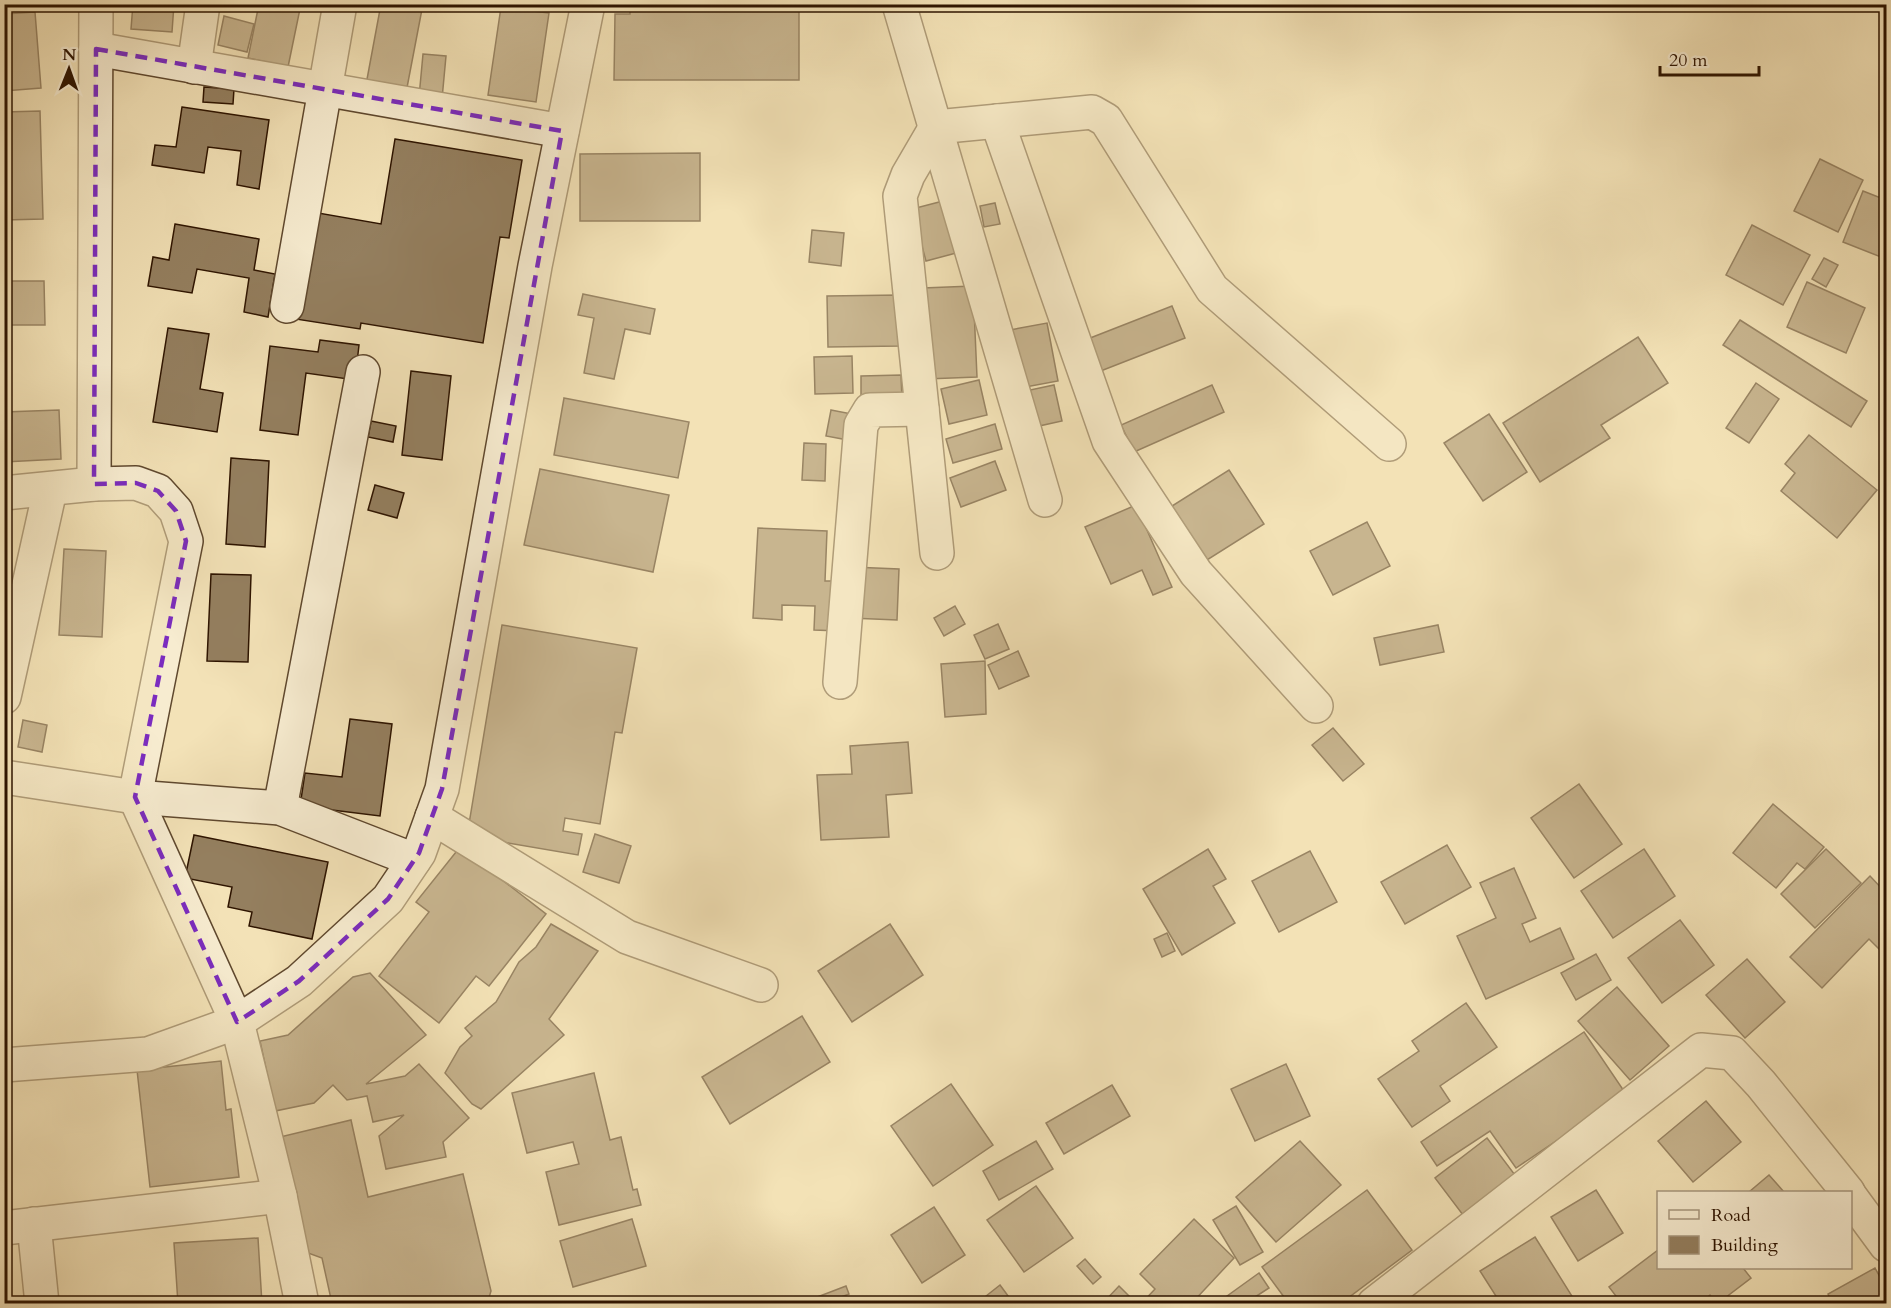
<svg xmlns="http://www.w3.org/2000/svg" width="1891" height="1308" viewBox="0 0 1891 1308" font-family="Cardo,serif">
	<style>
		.building { fill: #947f5f; stroke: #2e1400; stroke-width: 1.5 }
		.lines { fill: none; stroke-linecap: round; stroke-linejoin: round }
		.minor-casing { stroke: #5f482e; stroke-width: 36 }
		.minor { stroke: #f7ecd0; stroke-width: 33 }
		.marked { fill: none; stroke: #7b2cbf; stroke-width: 4.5; stroke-dasharray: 12 8; stroke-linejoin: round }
	</style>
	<rect width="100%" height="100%" fill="#f3e2b7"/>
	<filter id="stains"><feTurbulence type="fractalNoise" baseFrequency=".00333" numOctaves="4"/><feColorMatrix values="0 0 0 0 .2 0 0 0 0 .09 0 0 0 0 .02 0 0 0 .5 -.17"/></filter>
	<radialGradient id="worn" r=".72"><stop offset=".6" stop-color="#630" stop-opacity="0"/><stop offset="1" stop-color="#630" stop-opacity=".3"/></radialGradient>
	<g class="building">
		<polygon points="133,4 174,4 172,32 131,29"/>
		<polygon points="259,4 301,4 288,67 248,58"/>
		<polygon points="381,4 423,4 405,98 365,90"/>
		<polygon points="630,4 799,4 799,80 614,80 615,14 630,14"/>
		<polygon points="501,7 549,13 536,102 488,95"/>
		<polygon points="35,12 41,88 4,91 4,14"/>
		<polygon points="224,16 254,24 247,52 218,45"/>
		<polygon points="423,54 446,56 442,99 419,97"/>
		<polygon points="204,87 234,89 233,104 203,102"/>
		<polygon points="182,107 269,120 259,189 237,185 241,151 208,147 204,173 152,165 155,145 176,147"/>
		<polygon points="40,111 43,219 4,220 4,112"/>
		<polygon points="395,139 522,160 509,238 500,237 483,343 361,323 360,329 289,318 307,211 381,224"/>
		<polygon points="700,153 700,221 580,221 580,154"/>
		<polygon points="1820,159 1863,180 1838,232 1794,211"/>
		<polygon points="1863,191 1886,200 1886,259 1843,242"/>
		<polygon points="947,200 960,252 926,261 912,209"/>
		<polygon points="995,203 1000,224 984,227 980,206"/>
		<polygon points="175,224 259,239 254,270 275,274 268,317 244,312 249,278 197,269 192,293 148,286 153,257 169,260"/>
		<polygon points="1752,225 1810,255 1783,305 1726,275"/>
		<polygon points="812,230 844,233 841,266 809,262"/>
		<polygon points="1824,258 1838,265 1826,287 1812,279"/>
		<polygon points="4,281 44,281 45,325 4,325"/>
		<polygon points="1807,282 1865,308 1846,353 1787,327"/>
		<polygon points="973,286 977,377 926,379 923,288"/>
		<polygon points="583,294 655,309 650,334 625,329 614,379 584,373 594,318 578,315"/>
		<polygon points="900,295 900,346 828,347 827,296"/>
		<polygon points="1172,306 1185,338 1093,374 1080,342"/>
		<polygon points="1740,320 1867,401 1851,427 1723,345"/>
		<polygon points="1047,323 1058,381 1015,389 1004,331"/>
		<polygon points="168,328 209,334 200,389 223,393 217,432 153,422"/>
		<polygon points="1638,337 1668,383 1601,425 1610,438 1540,482 1503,423"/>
		<polygon points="320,340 359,345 355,380 306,373 298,435 260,430 270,346 318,352"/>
		<polygon points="852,356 853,393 815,394 814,357"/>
		<polygon points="411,371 451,376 442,460 402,455"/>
		<polygon points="901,375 902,400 861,401 861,376"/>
		<polygon points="979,380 987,415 949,424 941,389"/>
		<polygon points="1756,383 1779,399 1749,443 1726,428"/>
		<polygon points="1054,385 1062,421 1039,426 1030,390"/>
		<polygon points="1212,385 1224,412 1134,452 1121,425"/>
		<polygon points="564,398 689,422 678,478 554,455"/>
		<polygon points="59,410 61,459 4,462 4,412"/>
		<polygon points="831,410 852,414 848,440 826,436"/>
		<polygon points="1489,414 1527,472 1483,501 1444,443"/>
		<polygon points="371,421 396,426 393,442 368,437"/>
		<polygon points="995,424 1002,449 953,463 946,439"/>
		<polygon points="1809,435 1877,490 1837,538 1781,491 1795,473 1785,464"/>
		<polygon points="804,443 826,444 825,481 802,480"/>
		<polygon points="231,458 269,461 265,547 226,544"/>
		<polygon points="995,461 1006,490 961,507 950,478"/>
		<polygon points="540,469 669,495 653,572 524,545"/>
		<polygon points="1229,470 1264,524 1207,560 1172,506"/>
		<polygon points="375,485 404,493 397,518 368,510"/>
		<polygon points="1136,505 1172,587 1153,595 1142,570 1111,584 1085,527"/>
		<polygon points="1367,522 1390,566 1333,595 1310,551"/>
		<polygon points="758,528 827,531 825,581 842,581 840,631 814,630 815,606 782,605 782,620 753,618"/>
		<polygon points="64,549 106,551 102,637 59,635"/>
		<polygon points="852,567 899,569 897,620 850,618"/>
		<polygon points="211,574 251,575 248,662 207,661"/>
		<polygon points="955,606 965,624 944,636 934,618"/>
		<polygon points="998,624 1009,649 985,659 974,635"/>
		<polygon points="502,625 637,648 622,733 615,732 600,824 565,818 563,831 582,834 578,855 467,836"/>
		<polygon points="1438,625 1444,652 1380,665 1374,638"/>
		<polygon points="1018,651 1029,676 999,689 988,665"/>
		<polygon points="985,661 986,714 945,717 941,664"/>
		<polygon points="350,719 392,724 380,816 300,806 305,773 342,777"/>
		<polygon points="23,720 47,725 42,752 18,747"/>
		<polygon points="1333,728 1364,764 1343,781 1312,745"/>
		<polygon points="908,742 912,793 886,795 889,837 821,840 817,775 852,774 850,746"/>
		<polygon points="1579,784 1622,844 1574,878 1531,818"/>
		<polygon points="1773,804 1824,847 1805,869 1797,863 1776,888 1733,853"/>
		<polygon points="595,834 631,846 619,883 583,872"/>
		<polygon points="194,835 328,862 312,939 249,926 252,912 228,907 232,887 185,878"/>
		<polygon points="1447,845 1471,887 1405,924 1381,882"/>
		<polygon points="460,847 546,914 489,986 476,976 439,1023 379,976 429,912 416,902"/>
		<polygon points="1208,849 1226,879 1213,886 1235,923 1182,955 1143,889"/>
		<polygon points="1644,849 1675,896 1613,938 1581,891"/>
		<polygon points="1826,849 1861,883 1815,928 1781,894"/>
		<polygon points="1310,851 1337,902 1279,932 1252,881"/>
		<polygon points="1514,868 1536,918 1522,924 1530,942 1560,928 1574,959 1486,999 1457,936 1496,918 1480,883"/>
		<polygon points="1870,876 1886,893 1886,956 1869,939 1822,988 1790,957"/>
		<polygon points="1680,920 1714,965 1662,1003 1628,958"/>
		<polygon points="551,924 598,951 549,1019 564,1035 481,1109 472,1104 445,1073 460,1047 472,1036 465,1028 496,1002 519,962 536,947"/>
		<polygon points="890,924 923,975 852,1022 818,971"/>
		<polygon points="1167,933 1175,951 1162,957 1154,939"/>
		<polygon points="1596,954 1611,980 1576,1000 1561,973"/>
		<polygon points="1747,959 1785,1002 1745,1038 1706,995"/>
		<polygon points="370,973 426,1035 366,1084 405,1076 419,1064 469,1118 443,1142 446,1157 386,1169 379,1136 404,1115 373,1122 367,1096 347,1100 333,1085 314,1103 275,1111 260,1041 288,1035 353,977"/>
		<polygon points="1617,987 1669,1046 1630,1080 1578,1021"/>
		<polygon points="1466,1003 1497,1047 1440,1086 1450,1101 1412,1127 1378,1079 1419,1051 1412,1041"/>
		<polygon points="802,1016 830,1062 730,1124 702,1077"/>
		<polygon points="1584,1032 1626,1094 1516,1168 1490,1131 1437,1166 1421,1142"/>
		<polygon points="221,1061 226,1110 231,1109 239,1177 150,1187 137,1070"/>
		<polygon points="1286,1064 1310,1116 1255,1141 1231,1089"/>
		<polygon points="594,1073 610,1140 621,1137 633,1190 637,1189 641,1205 559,1225 546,1172 579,1164 573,1142 527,1153 512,1093"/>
		<polygon points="951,1084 993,1145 933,1186 891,1126"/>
		<polygon points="1112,1085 1130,1116 1064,1154 1046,1123"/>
		<polygon points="1706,1101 1741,1142 1693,1182 1658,1141"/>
		<polygon points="351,1120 368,1197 463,1174 491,1291 487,1304 345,1304 331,1299 322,1258 308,1253 280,1137"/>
		<polygon points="1487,1138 1515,1175 1463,1215 1435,1178"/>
		<polygon points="1036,1141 1053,1169 999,1200 983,1171"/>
		<polygon points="1300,1141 1341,1185 1276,1242 1236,1197"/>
		<polygon points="1769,1175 1784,1192 1749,1192"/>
		<polygon points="1036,1186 1073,1238 1024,1272 987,1220"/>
		<polygon points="1367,1190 1412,1250 1340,1304 1276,1304 1284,1297 1262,1267"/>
		<polygon points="1596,1190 1623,1233 1578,1261 1551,1217"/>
		<polygon points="1236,1206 1263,1252 1240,1265 1213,1220"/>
		<polygon points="934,1207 965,1255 922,1283 891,1235"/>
		<polygon points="632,1219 646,1266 573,1287 560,1241"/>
		<polygon points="1194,1219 1234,1258 1191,1304 1141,1304 1155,1289 1140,1274"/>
		<polygon points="1535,1237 1575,1301 1571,1304 1501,1304 1480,1271"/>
		<polygon points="258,1238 262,1304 178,1304 174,1243"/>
		<polygon points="1658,1250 1658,1268 1743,1268 1751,1278 1717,1304 1710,1295 1699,1304 1622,1304 1609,1287"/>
		<polygon points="1085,1259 1101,1277 1093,1284 1077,1266"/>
		<polygon points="1875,1268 1886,1288 1886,1304 1833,1304 1828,1294"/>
		<polygon points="1259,1273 1269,1288 1255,1297 1260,1304 1216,1304"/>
		<polygon points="1000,1285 1014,1304 976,1304"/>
		<polygon points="846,1286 849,1294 823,1304 799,1304"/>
		<polygon points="1119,1286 1137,1304 1102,1304"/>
	</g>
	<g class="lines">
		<defs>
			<g id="minor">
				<polyline points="899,4 1045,500"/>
				<polyline points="96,49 562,131"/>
				<polyline points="194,67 203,4"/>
				<polyline points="997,121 1109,441 1196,573 1316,706"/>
				<polyline points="287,306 340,4"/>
				<polyline points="94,484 96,4"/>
				<polyline points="4,493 94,484 136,483 158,491 176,511 186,541 135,797 237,1022 280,1196 302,1304"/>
				<polyline points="937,553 900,196 908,175 936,127 1092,112 1106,120 1212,289 1389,444"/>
				<polyline points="840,682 861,425 870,410 922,409"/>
				<polyline points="4,697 50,490"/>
				<polyline points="4,777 135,797 280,808 414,860"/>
				<polyline points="280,808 363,372"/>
				<polyline points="432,817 627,937 761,985"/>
				<polyline points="4,1065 148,1054 237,1022 299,981 388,899 419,853 442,789 535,266 588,4"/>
				<polyline points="1850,1196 1886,1245"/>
				<polyline points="34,1224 42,1304"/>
				<polyline points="4,1228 280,1196"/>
				<polyline points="1374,1304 1701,1050 1732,1053 1761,1084 1848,1192"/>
			</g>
		</defs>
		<use href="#minor" class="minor-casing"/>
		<use href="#minor" class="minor"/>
	</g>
	<path d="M0 0H1891V1308H0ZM96 49 562 131 442 789 419 853 388 899 299 981 237 1022 135 797 186 541 176 511 158 491 136 483 94 484Z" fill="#f3e2b7" fill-opacity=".55" fill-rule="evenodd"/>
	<path class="marked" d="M96 49 562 131 442 789 419 853 388 899 299 981 237 1022 135 797 186 541 176 511 158 491 136 483 94 484Z"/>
	<rect width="1891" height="1308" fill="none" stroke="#f3e2b7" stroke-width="24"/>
	<rect x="6" y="6" width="1879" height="1296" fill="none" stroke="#2e1400" stroke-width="3"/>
	<rect x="12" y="12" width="1867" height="1284" fill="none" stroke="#2e1400" stroke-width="1.5"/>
	<rect x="1657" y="1191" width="195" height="78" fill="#f7ecd0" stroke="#a7967d" stroke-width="1.5"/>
	<rect x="1669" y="1210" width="30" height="9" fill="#f7ecd0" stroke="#a7967d" stroke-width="1.5"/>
	<text x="1711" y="1221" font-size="18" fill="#2e1400">Road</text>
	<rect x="1669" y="1236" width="30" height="18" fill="#947f5f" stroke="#a7967d" stroke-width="1.5"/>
	<text x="1711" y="1251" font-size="18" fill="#2e1400">Building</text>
	<g transform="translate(69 69) rotate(1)" stroke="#f7ecd0" stroke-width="4.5" paint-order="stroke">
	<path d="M0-4.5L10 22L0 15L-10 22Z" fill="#2e1400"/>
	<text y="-9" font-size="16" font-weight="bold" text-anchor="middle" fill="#2e1400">N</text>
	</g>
	<path d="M1660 66v9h99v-9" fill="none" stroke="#2e1400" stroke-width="3"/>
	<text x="1669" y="66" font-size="18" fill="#2e1400" stroke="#f7ecd0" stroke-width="4.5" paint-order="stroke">20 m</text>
	<rect width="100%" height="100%" filter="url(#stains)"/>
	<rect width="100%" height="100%" fill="url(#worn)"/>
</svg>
